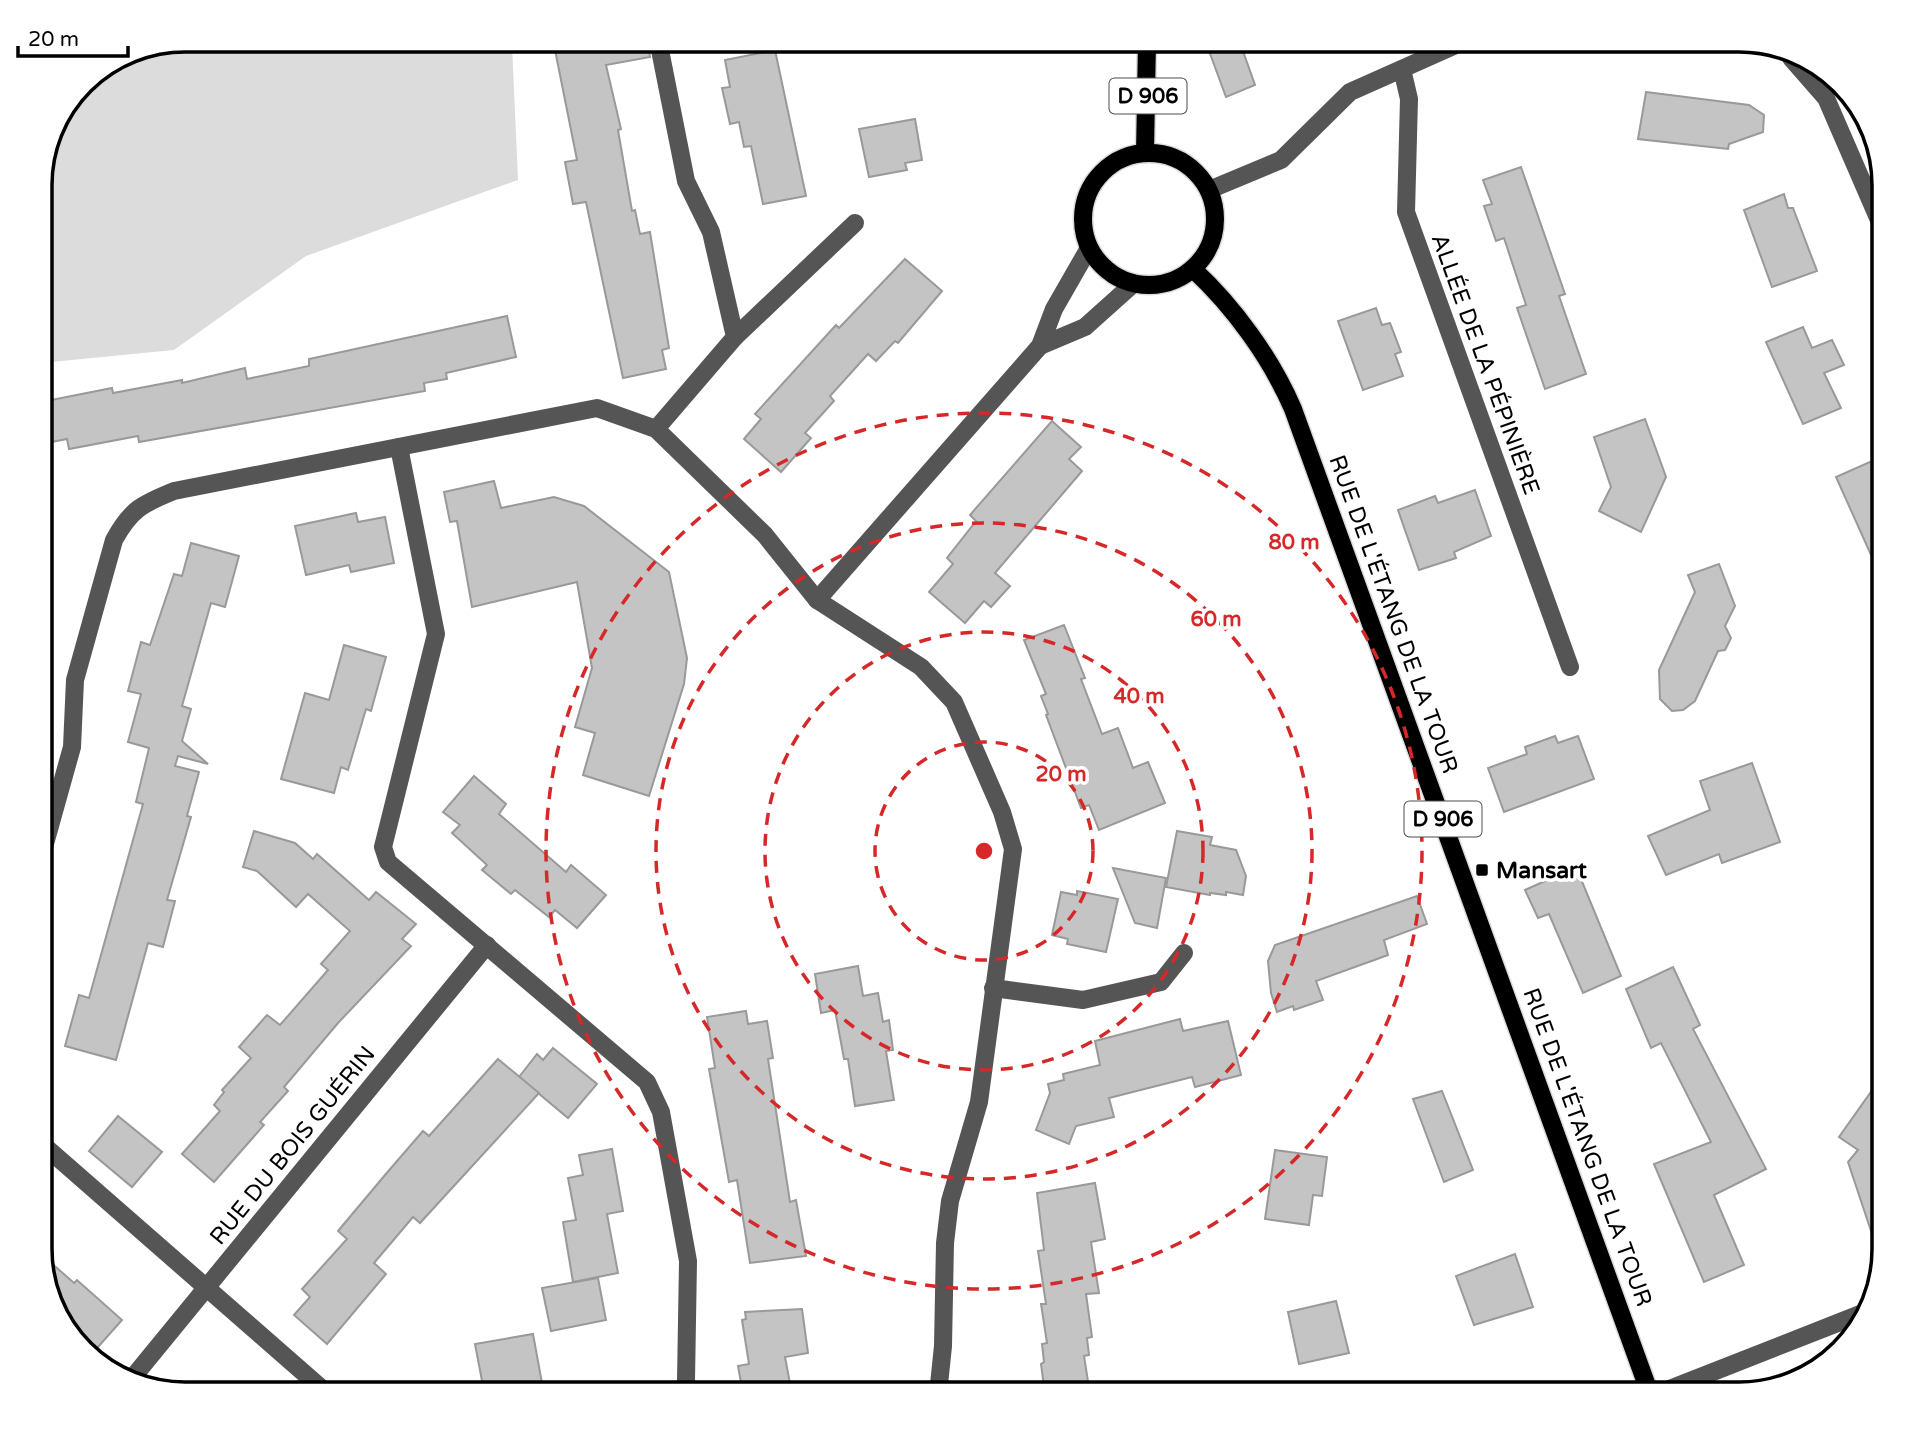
<svg xmlns="http://www.w3.org/2000/svg" width="1925" height="1434" viewBox="0 0 1925 1434" font-family="'Varela Round',sans-serif">
	<style>
		.green { fill: #dcdcdc }
		.building { fill: #c4c4c4; stroke: #999; stroke-width: 2 }
		.lines { fill: none; stroke-linecap: round; stroke-linejoin: round }
		.major-casing { stroke: #dbdbdb; stroke-width: 21 }
		.minor { stroke: #555; stroke-width: 18 }
		.major { stroke: #000; stroke-width: 18 }
		.ring { fill: none; stroke: #d62828; stroke-width: 3.5; stroke-dasharray: 12 9 }
		.poi-dot { fill: #000; stroke: #fff; stroke-width: 2.5 }
		.labels { text-anchor: middle; stroke-width: 7; stroke-linejoin: round; paint-order: stroke }
		.shield { fill: #fff; stroke: #4c4c4c; stroke-width: 2 }
		.shield-label { font-size: 21px; font-weight: bold; fill: #000 }
		.street-label { font-size: 23px; fill: #000; stroke: #fff }
		.poi-label { font-size: 23px; font-weight: bold; fill: #000; stroke: #fff; text-anchor: start }
		.rim { fill: none; stroke: #000; stroke-width: 3.5 }
		.centre { fill: #d62828; stroke: #fff; stroke-width: 3.5 }
		.ring-label { font-size: 21px; text-anchor: middle; font-weight: bold; fill: #d62828; stroke: #fff; stroke-width: 7; stroke-linejoin: round; paint-order: stroke }
	</style>
	<rect width="100%" height="100%" fill="#fff"/>
	<polygon class="green" points="185,40 496,40 512,45 518,180 306,256 174,350 41,363 41,176 55,121 89,77 130,51"/>
	<g class="building">
		<polygon points="553,40 647,40 650,57 606,65 621,129 618,130 632,211 635,210 640,234 650,232 669,348 662,350 666,369 623,378 586,202 573,204 565,162 577,160"/>
		<polygon points="1205,40 1239,40 1255,85 1226,97"/>
		<polygon points="775,50 806,196 763,204 751,146 744,147 739,122 730,124 722,88 730,87 725,60"/>
		<polygon points="1646,92 1749,105 1764,115 1763,132 1729,144 1728,149 1638,139"/>
		<polygon points="915,119 922,160 905,163 907,170 869,177 859,129"/>
		<polygon points="1521,167 1565,294 1559,296 1586,374 1545,389 1517,308 1526,305 1504,238 1496,241 1484,206 1492,204 1483,180"/>
		<polygon points="1784,194 1788,208 1793,208 1817,271 1772,287 1744,210"/>
		<polygon points="905,259 942,291 898,343 895,341 876,361 868,354 830,396 834,401 805,433 811,438 781,472 744,439 761,419 755,414 836,325 839,328"/>
		<polygon points="1376,308 1382,325 1390,323 1401,352 1395,354 1403,376 1363,390 1338,321"/>
		<polygon points="507,316 516,357 446,373 447,379 424,383 425,391 139,442 138,436 69,449 67,439 41,444 41,402 112,388 113,393 182,380 182,383 245,368 247,379 309,366 309,359"/>
		<polygon points="1803,327 1812,348 1832,340 1844,365 1824,373 1841,408 1803,424 1766,342"/>
		<polygon points="1645,419 1666,477 1641,532 1599,511 1611,487 1594,437"/>
		<polygon points="1052,421 1081,447 1069,459 1082,471 995,573 1010,586 991,607 984,601 965,623 929,592 953,564 947,558 976,521 970,515"/>
		<polygon points="1872,461 1885,487 1885,586 1836,477"/>
		<polygon points="494,481 501,508 554,497 584,506 669,572 687,658 684,684 649,796 583,775 595,733 575,727 592,668 577,582 472,607 457,521 450,522 444,492"/>
		<polygon points="1475,490 1491,536 1454,552 1456,558 1419,570 1398,510 1435,496 1438,503"/>
		<polygon points="356,513 358,522 385,517 394,563 351,572 349,565 306,575 295,526"/>
		<polygon points="191,543 239,556 225,607 211,603 182,706 191,709 182,741 208,764 178,756 175,766 199,772 187,816 191,817 167,900 175,901 163,947 148,943 116,1060 65,1046 79,995 89,998 143,804 136,802 149,748 128,742 141,694 128,691 141,642 150,645 174,574 182,576"/>
		<polygon points="1719,564 1735,606 1725,626 1731,638 1725,650 1718,651 1695,701 1683,710 1672,711 1660,699 1659,670 1695,592 1688,575"/>
		<polygon points="1064,625 1085,678 1081,679 1102,734 1118,728 1133,768 1148,762 1165,803 1099,830 1089,805 1081,808 1046,715 1048,714 1041,696 1046,694 1024,640"/>
		<polygon points="344,645 386,657 371,711 366,709 348,770 341,767 334,793 281,779 305,693 329,700"/>
		<polygon points="1555,736 1558,743 1578,736 1594,779 1504,812 1488,768 1527,754 1525,747"/>
		<polygon points="1752,763 1780,842 1722,863 1719,854 1666,875 1648,836 1710,810 1700,781"/>
		<polygon points="474,776 506,804 499,814 566,872 571,865 606,895 577,928 555,910 549,917 515,890 511,894 482,870 487,865 452,833 460,825 443,812"/>
		<polygon points="254,831 295,843 313,859 317,854 369,900 376,892 416,924 402,939 411,946 338,1023 284,1087 288,1091 260,1122 264,1125 214,1182 182,1154 220,1111 214,1105 224,1092 222,1090 251,1058 239,1047 267,1015 280,1025 328,970 321,964 350,931 308,894 296,907 257,871 243,867"/>
		<polygon points="1177,831 1212,837 1210,845 1236,850 1246,876 1243,895 1226,892 1226,895 1210,893 1210,895 1166,887"/>
		<polygon points="1576,867 1621,976 1583,993 1549,914 1538,918 1525,890"/>
		<polygon points="1113,868 1166,878 1157,928 1135,923"/>
		<polygon points="1077,891 1118,899 1106,952 1067,944 1068,939 1052,935 1061,892 1077,895"/>
		<polygon points="1417,896 1427,924 1384,940 1388,955 1316,981 1323,1000 1294,1010 1293,1006 1277,1012 1271,993 1268,961 1275,945"/>
		<polygon points="858,966 863,996 878,993 883,1022 889,1020 893,1050 886,1051 894,1100 855,1106 848,1059 844,1059 835,1010 821,1013 815,974"/>
		<polygon points="1673,967 1700,1025 1693,1029 1766,1169 1714,1195 1744,1265 1704,1282 1654,1164 1711,1142 1661,1043 1651,1048 1626,989"/>
		<polygon points="746,1011 748,1024 767,1021 773,1058 768,1059 790,1202 796,1200 806,1256 750,1263 737,1180 729,1182 709,1069 715,1068 707,1017"/>
		<polygon points="1180,1019 1183,1031 1228,1021 1241,1075 1195,1087 1192,1077 1109,1098 1114,1117 1076,1126 1069,1144 1036,1130 1050,1093 1048,1084 1064,1080 1063,1074 1100,1065 1095,1041"/>
		<polygon points="553,1048 597,1084 568,1118 519,1077 537,1054 543,1060"/>
		<polygon points="498,1059 539,1093 420,1223 413,1217 374,1263 386,1274 327,1344 294,1315 310,1297 302,1289 347,1239 338,1231 385,1175 423,1131 429,1136"/>
		<polygon points="1885,1072 1885,1249 1879,1255 1848,1162 1858,1150 1839,1137"/>
		<polygon points="1442,1091 1473,1170 1444,1182 1413,1099"/>
		<polygon points="118,1116 162,1152 132,1187 89,1151"/>
		<polygon points="612,1149 623,1211 607,1214 618,1273 573,1282 563,1222 576,1220 568,1178 583,1175 579,1155"/>
		<polygon points="1275,1150 1327,1157 1322,1196 1313,1195 1309,1225 1265,1219"/>
		<polygon points="1095,1183 1105,1239 1091,1242 1099,1293 1086,1294 1092,1337 1087,1338 1089,1355 1084,1356 1090,1394 1045,1394 1041,1364 1044,1362 1042,1344 1047,1343 1041,1304 1046,1304 1038,1251 1044,1250 1037,1193"/>
		<polygon points="41,1254 74,1283 77,1280 122,1320 90,1356 55,1313"/>
		<polygon points="1515,1254 1533,1307 1474,1325 1456,1276"/>
		<polygon points="598,1278 606,1320 551,1331 542,1288"/>
		<polygon points="1336,1301 1349,1353 1299,1364 1288,1312"/>
		<polygon points="802,1309 808,1353 785,1357 792,1394 743,1394 738,1366 749,1364 742,1320 746,1319 745,1312"/>
		<polygon points="533,1334 544,1394 492,1394 490,1385 483,1386 475,1344"/>
	</g>
	<g class="lines">
		<defs>
			<g id="major">
				<polyline points="1145,153 1147,40"/>
				<circle cx="1149" cy="219" r="66"/>
				<path d="M1193 269C1234 307 1271 358 1293 409L1650 1394"/>
			</g>
		</defs>
		<use href="#major" class="major-casing"/>
		<g class="minor">
			<polyline points="1732,40 1745,42"/>
			<polyline points="1791,58 1826,98 1885,234"/>
			<polyline points="1402,69 1409,99 1406,212 1570,667"/>
			<polyline points="1209,190 1281,160 1350,92 1467,40"/>
			<polyline points="735,337 855,223"/>
			<polyline points="1040,346 1085,327 1133,284"/>
			<polyline points="656,429 735,337 711,232 686,181 658,40"/>
			<polyline points="399,447 436,634 383,847 388,862 647,1082 661,1112 688,1261 686,1380 688,1394"/>
			<polyline points="817,600 1040,346 1054,309 1089,248"/>
			<path d="M41 858 72 747 75 680 114 540C131 509 142 504 174 491L597 408 656 429 765 535 817 600 921 667 954 702 1002 812 1013 849 979 1102 950 1201 945 1243 943 1346 938 1394"/>
			<polyline points="993,988 1083,1000 1161,982 1184,953"/>
			<polyline points="41,1143 328,1394"/>
			<polyline points="134,1376 487,945"/>
			<polyline points="1657,1394 1863,1313"/>
		</g>
		<use href="#major" class="major"/>
	</g>
	<g class="ring">
		<circle cx="984" cy="851" r="109"/>
		<circle cx="984" cy="851" r="219"/>
		<circle cx="984" cy="851" r="328"/>
		<circle cx="984" cy="851" r="438"/>
	</g>
	<rect class="poi-dot" x="1475" y="863" width="14" height="14" rx="3.5"/>
	<g class="labels">
		<g class="shield">
			<rect x="1109.5" y="78.5" width="77" height="35" rx="5"/>
			<rect x="1404.5" y="801.5" width="77" height="35" rx="5"/>
		</g>
		<g class="shield-label">
			<text x="1148" y="103">D 906</text>
			<text x="1443" y="826">D 906</text>
		</g>
		<g class="street-label">
			<text transform="translate(1486 364) rotate(70)" y="8">ALLÉE DE LA PÉPINIÈRE</text>
			<text transform="translate(1394 614) rotate(70)" y="8">RUE DE L'ÉTANG DE LA TOUR</text>
			<text transform="translate(292 1145) rotate(-51)" y="8">RUE DU BOIS GUÉRIN</text>
			<text transform="translate(1588 1147) rotate(70)" y="8">RUE DE L'ÉTANG DE LA TOUR</text>
		</g>
		<g class="poi-label">
			<text x="1496" y="878">Mansart</text>
		</g>
	</g>
	<path d="M0 0H1925V1434H0ZM185 52H1739A133 133 0 0 1 1872 185V1249A133 133 0 0 1 1739 1382H185A133 133 0 0 1 52 1249V185A133 133 0 0 1 185 52Z" fill="#fff" fill-rule="evenodd"/>
	<path class="rim" d="M185 52H1739A133 133 0 0 1 1872 185V1249A133 133 0 0 1 1739 1382H185A133 133 0 0 1 52 1249V185A133 133 0 0 1 185 52Z"/>
	<circle cx="984" cy="851" r="10" class="centre"/>
	<g class="ring-label">
		<text x="1294" y="549">80 m</text>
		<text x="1216" y="626">60 m</text>
		<text x="1139" y="703">40 m</text>
		<text x="1061" y="781">20 m</text>
	</g>
	<path d="M18 46v10h110v-10" fill="none" stroke="#000000" stroke-width="3.5"/>
	<text x="28" y="46" font-size="21" fill="#000000" stroke="#ffffff" stroke-width="5" paint-order="stroke">20 m</text>
</svg>
